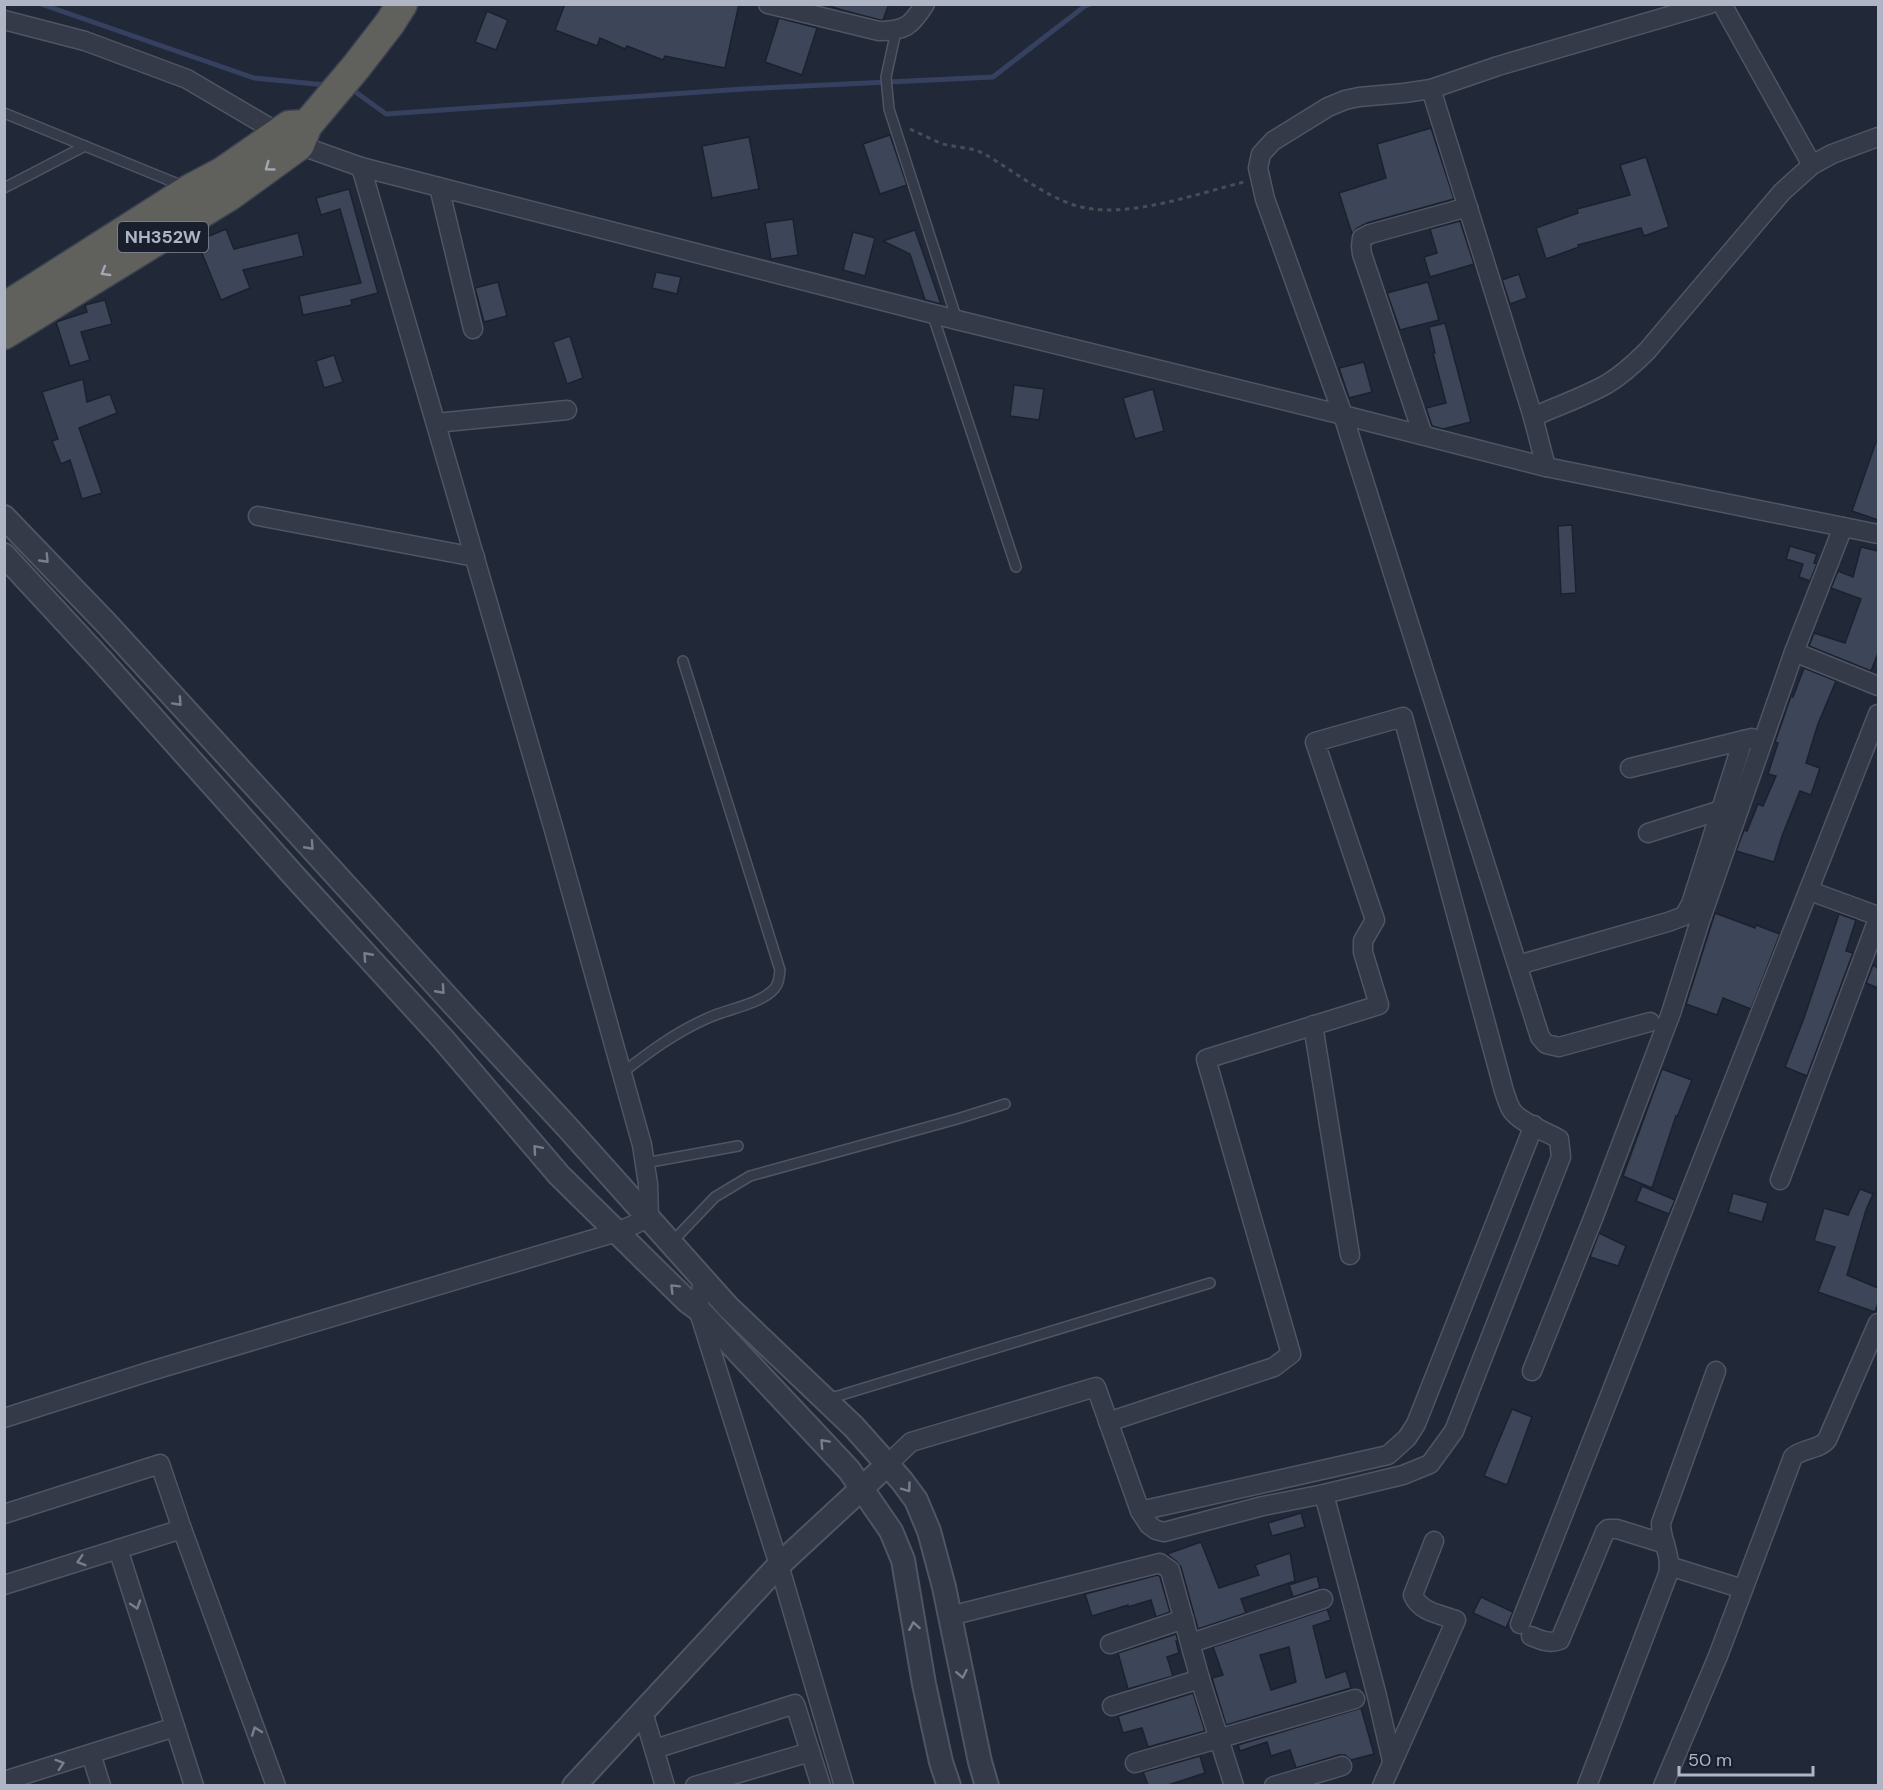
<svg xmlns="http://www.w3.org/2000/svg" width="1883" height="1790" viewBox="0 0 1883 1790" font-family="'DM Sans',sans-serif">
	<style>
		.lines { fill: none; stroke-linecap: round; stroke-linejoin: round }
		.stream { stroke: #35415f; stroke-width: 5 }
		.building { fill: #3d4558; stroke: #1c212f; stroke-width: 1.5; fill-rule: evenodd }
		.service-casing { stroke: #4f5563; stroke-width: 12 }
		.minor-casing { stroke: #4f5563; stroke-width: 21 }
		.tertiary-casing { stroke: #4f5563; stroke-width: 26 }
		.trunk-casing { stroke: #3c4250; stroke-width: 33 }
		.path { stroke: #415156; stroke-width: 3; stroke-dasharray: 4.5 4.5; stroke-linecap: butt }
		.service { stroke: #353a48; stroke-width: 9 }
		.minor { stroke: #353a48; stroke-width: 18 }
		.tertiary { stroke: #353a48; stroke-width: 22 }
		.trunk { stroke: #60605d; stroke-width: 30 }
		.oneway { stroke: #a3a8b5 }
		.oneway2 { stroke: #787e8d }
		.labels { text-anchor: middle; stroke-width: 5; stroke-linejoin: round; paint-order: stroke }
		.shield { fill: #1a1f2d; stroke: #828897; stroke-width: 1.5 }
		.shield-label { font-size: 18px; font-weight: bold; fill: #afb5c5 }
	</style>
	<rect width="100%" height="100%" fill="#212838"/>
	<g class="lines">
		<g class="stream">
			<polyline points="41,4 254,78 326,85"/>
			<polyline points="350,88 386,114 743,89 993,77 1085,6 1090,4"/>
		</g>
	</g>
	<g class="building">
		<polygon points="565,4 739,4 725,68 665,56 663,60 627,46 625,49 600,38 597,46 555,30"/>
		<polygon points="830,4 889,4 883,20 880,20 842,10 830,6"/>
		<polygon points="487,11 508,20 496,50 475,42"/>
		<polygon points="779,18 817,28 802,75 765,62"/>
		<polygon points="1431,128 1454,199 1367,223 1357,228 1352,234 1339,193 1386,178 1377,144"/>
		<polygon points="890,135 907,185 880,194 863,144"/>
		<polygon points="749,137 759,189 712,198 702,146"/>
		<polygon points="1646,157 1669,227 1644,236 1641,228 1578,245 1579,247 1546,259 1536,228 1578,213 1577,209 1630,195 1620,165"/>
		<polygon points="349,189 378,293 351,300 352,305 303,315 299,296 361,283 340,209 321,215 316,198"/>
		<polygon points="793,219 798,255 771,259 765,223"/>
		<polygon points="1460,221 1474,264 1430,277 1424,257 1437,253 1430,229"/>
		<polygon points="226,229 234,249 298,233 304,256 243,270 250,288 221,300 197,241"/>
		<polygon points="915,230 941,304 925,300 910,254 883,241"/>
		<polygon points="853,232 875,238 865,276 843,270"/>
		<polygon points="656,272 681,277 677,294 652,288"/>
		<polygon points="1519,274 1527,298 1510,304 1502,280"/>
		<polygon points="498,282 507,316 484,322 475,288"/>
		<polygon points="1428,282 1439,320 1400,330 1387,293"/>
		<polygon points="105,300 112,324 81,332 90,360 70,366 56,322 87,312 85,305"/>
		<polygon points="1445,323 1471,422 1443,429 1432,426 1426,408 1446,403 1433,353 1435,353 1429,327"/>
		<polygon points="570,336 583,378 567,384 553,342"/>
		<polygon points="334,355 343,382 324,388 316,361"/>
		<polygon points="1364,362 1372,392 1349,398 1339,368"/>
		<polygon points="83,379 87,402 110,394 117,413 79,428 102,493 82,499 70,460 61,464 52,441 58,439 42,392"/>
		<polygon points="1014,385 1044,389 1039,420 1010,416"/>
		<polygon points="1153,389 1164,431 1135,439 1123,398"/>
		<polygon points="1876,442 1878,442 1878,520 1852,511"/>
		<polygon points="1572,525 1576,593 1561,594 1558,526"/>
		<polygon points="1790,546 1817,554 1814,563 1817,564 1810,581 1799,577 1803,564 1786,559"/>
		<polygon points="1861,547 1878,551 1878,653 1871,671 1809,646 1814,633 1845,643 1861,599 1831,588 1838,571 1853,577"/>
		<polygon points="1804,668 1836,681 1818,724 1806,763 1820,768 1811,795 1800,791 1782,836 1774,862 1736,851 1744,830 1747,831 1758,804 1763,806 1776,776 1768,774 1778,743 1775,742 1791,696 1793,697"/>
		<polygon points="1715,913 1755,928 1756,925 1780,934 1751,1009 1723,998 1717,1015 1686,1004"/>
		<polygon points="1839,914 1856,920 1846,951 1853,953 1807,1076 1785,1067 1804,1018"/>
		<polygon points="1873,965 1878,968 1878,988 1866,983"/>
		<polygon points="1662,1069 1692,1080 1677,1117 1676,1116 1652,1188 1623,1176"/>
		<polygon points="1642,1186 1675,1200 1669,1214 1636,1201"/>
		<polygon points="1860,1189 1873,1194 1866,1210 1847,1275 1878,1288 1878,1303 1875,1312 1818,1292 1835,1247 1814,1241 1824,1208 1848,1215"/>
		<polygon points="1733,1193 1768,1203 1762,1222 1728,1212"/>
		<polygon points="1599,1233 1626,1246 1618,1266 1590,1257"/>
		<polygon points="1512,1409 1532,1417 1507,1485 1484,1476"/>
		<polygon points="1301,1513 1305,1527 1272,1536 1268,1523"/>
		<polygon points="1201,1542 1219,1588 1259,1575 1255,1565 1290,1553 1295,1581 1241,1599 1246,1613 1198,1629 1181,1567 1176,1561 1167,1554"/>
		<polygon points="1158,1575 1160,1577 1170,1612 1156,1617 1151,1600 1128,1607 1128,1605 1092,1616 1085,1594"/>
		<polygon points="1317,1576 1320,1588 1293,1597 1289,1585"/>
		<polygon points="1481,1597 1513,1612 1506,1628 1473,1613"/>
		<path d="M1327 1609 1331 1620 1313 1626 1326 1678 1346 1671 1351 1688 1226 1725 1212 1678 1223 1675 1213 1647ZM1289 1647 1296 1682 1271 1690 1260 1655Z"/>
		<polygon points="1176,1634 1178,1641 1176,1641 1179,1653 1167,1657 1173,1676 1128,1689 1118,1653"/>
		<polygon points="1193,1693 1205,1731 1148,1747 1142,1728 1123,1733 1118,1716"/>
		<polygon points="1361,1708 1374,1754 1351,1760 1345,1755 1339,1755 1296,1768 1290,1750 1271,1756 1267,1742 1240,1751 1238,1745"/>
		<polygon points="1200,1756 1205,1773 1168,1785 1148,1785 1143,1772"/>
	</g>
	<g class="lines">
		<defs>
			<g id="service">
				<polyline points="896,31 886,77 889,109 957,320"/>
				<polyline points="4,113 183,186"/>
				<polyline points="4,188 85,146"/>
				<polyline points="932,313 1016,567"/>
				<path d="M622 1073C649 1052 676 1032 708 1018 727 1009 757 1005 772 991 779 985 779 978 780 970L683 661"/>
				<polyline points="645,1163 738,1146"/>
				<polyline points="671,1243 715,1197 750,1176 957,1119 1005,1104"/>
				<polyline points="828,1399 1210,1283"/>
			</g>
			<g id="minor">
				<path d="M768 4 879 31C905 31 911 26 925 4"/>
				<polyline points="1722,4 1812,165"/>
				<polyline points="4,20 85,41 187,79 299,145 361,167 957,320 1343,415 1546,467 1878,534"/>
				<polyline points="1431,89 1533,417 1546,467"/>
				<polyline points="439,187 473,329"/>
				<path d="M1533 417C1557 406 1584 397 1607 384 1622 375 1635 363 1647 351L1782 192 1812 165 1832 154 1878 137"/>
				<polyline points="436,423 567,410"/>
				<polyline points="1423,435 1362,254 1361,246 1362,238 1370,234 1468,207"/>
				<polyline points="258,516 475,557"/>
				<polyline points="1794,652 1878,686"/>
				<polyline points="1630,768 1752,738"/>
				<polyline points="1648,833 1721,810"/>
				<polyline points="1810,891 1878,916"/>
				<polyline points="1518,965 1668,922 1684,916 1691,904 1743,740"/>
				<polyline points="1650,1022 1559,1047 1546,1044 1540,1037 1343,415 1265,199 1258,168 1261,154 1273,141 1328,107 1345,100 1359,97 1404,93 1431,89 1498,66 1710,4"/>
				<polyline points="1313,1025 1350,1255"/>
				<polyline points="1780,1180 1878,919"/>
				<polyline points="703,1280 698,1309 779,1565 844,1786"/>
				<polyline points="1532,1371 1594,1216 1671,1013 1700,921 1794,652 1843,527"/>
				<polyline points="4,1418 151,1371 617,1232 649,1218 648,1184 642,1145 554,830 361,167"/>
				<path d="M888 1464 911 1442 1096 1387 1140 1511 1149 1525 1156 1530 1164 1532 1263 1506 1324 1494 1403 1475 1430 1464 1454 1431 1561 1157 1559 1139C1545 1131 1518 1122 1511 1109 1508 1104 1506 1097 1504 1091L1403 717 1315 742 1375 920 1363 941V952L1379 1005 1206 1059 1291 1354 1274 1367 1108 1422"/>
				<polyline points="1324,1494 1377,1696 1392,1761"/>
				<polyline points="1140,1511 1388,1455 1407,1438 1416,1424 1534,1125"/>
				<polyline points="4,1514 160,1464 182,1529"/>
				<polyline points="118,1549 194,1786"/>
				<polyline points="1669,1566 1743,1589"/>
				<polyline points="4,1585 182,1529 276,1786"/>
				<polyline points="950,1616 1160,1563 1170,1570 1200,1679 1234,1786"/>
				<path d="M1520 1624C1638 1320 1761 1018 1878 714"/>
				<path d="M1531 1636C1541 1640 1549 1644 1560 1640L1605 1532 1608 1529H1617L1665 1544"/>
				<polyline points="1191,1643 1323,1599"/>
				<polyline points="1110,1644 1184,1619"/>
				<polyline points="1112,1706 1200,1679"/>
				<polyline points="643,1712 665,1786"/>
				<polyline points="655,1749 795,1704 821,1786"/>
				<polyline points="91,1754 101,1786"/>
				<polyline points="1135,1763 1355,1699"/>
				<polyline points="4,1781 175,1727"/>
				<polyline points="695,1786 810,1752"/>
				<polyline points="1274,1786 1342,1766"/>
				<path d="M1382 1786 1456 1620C1439 1614 1420 1612 1413 1595L1434 1541"/>
				<path d="M1587 1786 1668 1574C1672 1554 1661 1542 1661 1523L1716 1371"/>
				<path d="M1663 1786 1718 1656 1793 1457C1803 1448 1819 1450 1827 1440L1878 1323"/>
			</g>
			<g id="tertiary">
				<polyline points="4,517 106,623 265,797 458,1009 568,1128 728,1307 854,1427 902,1481 916,1500 929,1531 944,1587 980,1762 987,1786"/>
				<polyline points="4,555 102,661 295,877 443,1039 559,1175 687,1301 698,1309 849,1470 891,1531 903,1560 924,1684 941,1762 949,1786"/>
				<polyline points="574,1786 779,1565 888,1464"/>
			</g>
			<g id="trunk">
				<polyline points="4,308 191,189 223,172 289,126 307,125"/>
				<polyline points="4,334 230,195 299,145 307,125 356,67 390,23 402,4"/>
			</g>
		</defs>
		<use href="#service" class="service-casing"/>
		<use href="#minor" class="minor-casing"/>
		<use href="#tertiary" class="tertiary-casing"/>
		<use href="#trunk" class="trunk-casing"/>
		<path class="path" d="M910 129 942 144 976 150 986 155C1012 170 1045 196 1074 205 1123 221 1195 194 1244 182"/>
		<use href="#service" class="service"/>
		<use href="#minor" class="minor"/>
		<use href="#tertiary" class="tertiary"/>
		<use href="#trunk" class="trunk"/>
	</g>
	<defs><path id="oneway-chevron" d="M-2-3.5L2.5 0L-2 3.5" fill="none" stroke-width="1.6" stroke-linecap="round" stroke-linejoin="round" transform="scale(1.5)"/></defs>
	<g class="oneway">
		<use href="#oneway-chevron" transform="translate(269 167) rotate(144)"/>
		<use href="#oneway-chevron" transform="translate(105 272) rotate(149)"/>
	</g>
	<g class="oneway2">
		<use href="#oneway-chevron" transform="translate(45 559) rotate(46)"/>
		<use href="#oneway-chevron" transform="translate(178 702) rotate(47)"/>
		<use href="#oneway-chevron" transform="translate(310 846) rotate(48)"/>
		<use href="#oneway-chevron" transform="translate(367 956) rotate(-132)"/>
		<use href="#oneway-chevron" transform="translate(441 990) rotate(48)"/>
		<use href="#oneway-chevron" transform="translate(537 1149) rotate(-131)"/>
		<use href="#oneway-chevron" transform="translate(674 1288) rotate(-135)"/>
		<use href="#oneway-chevron" transform="translate(824 1443) rotate(-133)"/>
		<use href="#oneway-chevron" transform="translate(907 1488) rotate(54)"/>
		<use href="#oneway-chevron" transform="translate(81 1561) rotate(163)"/>
		<use href="#oneway-chevron" transform="translate(136 1605) rotate(72)"/>
		<use href="#oneway-chevron" transform="translate(914 1626) rotate(-100)"/>
		<use href="#oneway-chevron" transform="translate(962 1674) rotate(79)"/>
		<use href="#oneway-chevron" transform="translate(256 1731) rotate(-110)"/>
		<use href="#oneway-chevron" transform="translate(60 1764) rotate(-18)"/>
	</g>
	<g class="labels">
		<rect class="shield" x="118" y="222" width="90" height="30" rx="4.5"/>
		<g class="shield-label">
			<text x="163" y="243">NH352W</text>
		</g>
	</g>
	<rect width="1883" height="1790" fill="none" stroke="#afb5c5" stroke-width="12"/>
	<path d="M1679 1766v9h134v-9" fill="none" stroke="#afb5c5" stroke-width="3"/>
	<text x="1688" y="1766" font-size="18" fill="#afb5c5" stroke="#1a1f2d" stroke-width="4.5" paint-order="stroke">50 m</text>
</svg>
